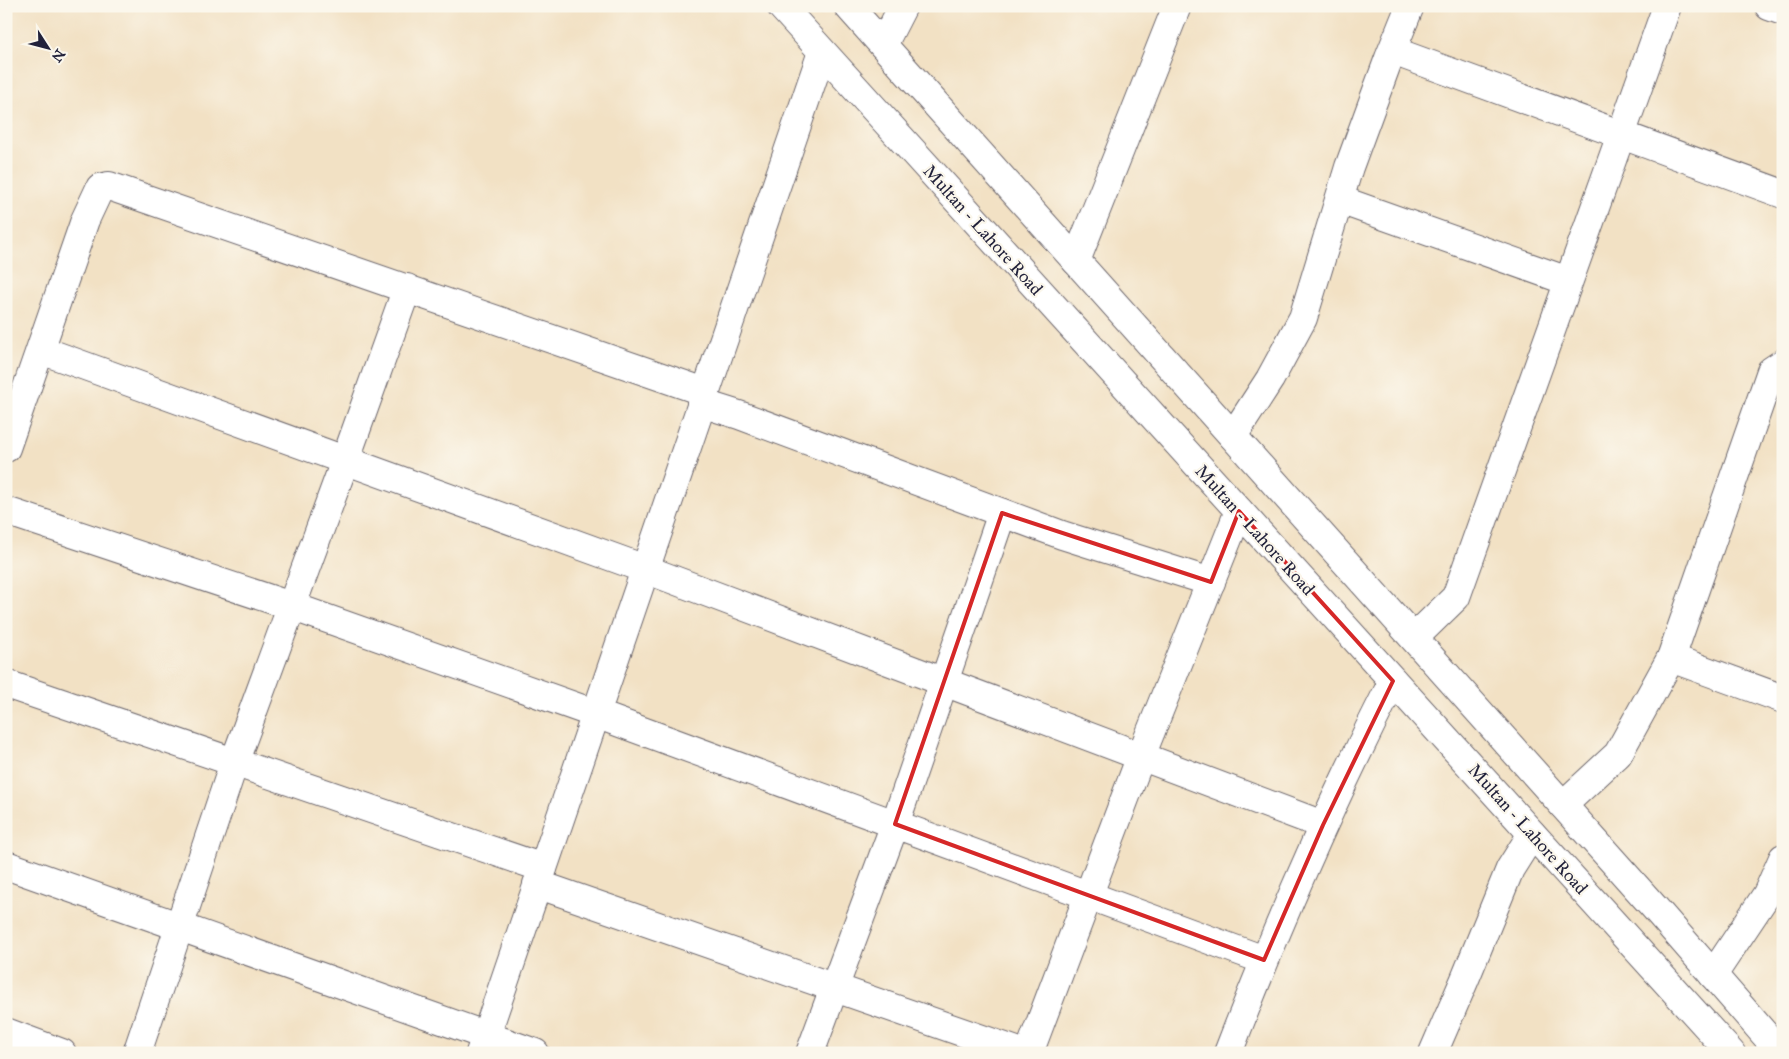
<svg xmlns="http://www.w3.org/2000/svg" width="1789" height="1059" viewBox="0 0 1789 1059" font-family="'IM FELL Great Primer',serif">
	<style>
		.lines { fill: none; stroke-linecap: round; stroke-linejoin: round }
		.minor-casing { stroke: #6b656b; stroke-width: 30 }
		.tertiary-casing { stroke: #6b656b; stroke-width: 30 }
		.primary-casing { stroke: #6b656b; stroke-width: 30 }
		.minor { stroke: #fff; stroke-width: 28 }
		.tertiary { stroke: #fff; stroke-width: 28 }
		.primary { stroke: #fff; stroke-width: 28 }
		.marked { fill: none; stroke: #d62828; stroke-width: 4; stroke-linejoin: round }
		.labels { text-anchor: middle; stroke-width: 4.5; stroke-linejoin: round; paint-order: stroke }
		.street-label { font-size: 18px; fill: #22223b; stroke: #fbf7ec }
	</style>
	<rect width="100%" height="100%" fill="#fbf7ec"/>
	<filter id="ink" filterUnits="userSpaceOnUse"><feTurbulence type="fractalNoise" baseFrequency=".02" numOctaves="2"/><feDisplacementMap in="SourceGraphic" scale="10" xChannelSelector="R" yChannelSelector="G"/><feConvolveMatrix kernelMatrix="1 2 1 2 8 2 1 2 1" color-interpolation-filters="sRGB"/></filter>
	<filter id="wash" filterUnits="userSpaceOnUse"><feTurbulence type="fractalNoise" baseFrequency=".0096" numOctaves="4" result="noise"/><feDisplacementMap in="SourceGraphic" scale="20" xChannelSelector="R" yChannelSelector="G"/><feGaussianBlur stdDeviation="1.12" result="paint"/><feColorMatrix in="noise" values="0 0 0 0 0 0 0 0 0 0 0 0 0 0 0 0 0 1.4 0 .05"/><feComposite in="paint" operator="in"/></filter>
	<g filter="url(#wash)">
		<rect width="100%" height="100%" fill="#f2e1c4"/>
	</g>
	<g filter="url(#ink)">
		<g class="lines">
			<defs>
				<g id="minor">
					<polyline points="1769,6 1783,11"/>
					<polyline points="883,45 903,6"/>
					<polyline points="1393,51 1783,194"/>
					<polyline points="1340,200 1568,281"/>
					<polyline points="1076,261 1177,6"/>
					<polyline points="41,350 645,569 1323,825"/>
					<polyline points="701,403 739,415 1062,535 1211,582"/>
					<polyline points="1233,436 1270,379 1303,318 1349,167 1389,58 1410,6"/>
					<polyline points="6,448 85,220 100,188 109,186 705,392"/>
					<polyline points="6,511 291,606 596,714 1264,960"/>
					<polyline points="1414,638 1456,597 1667,6"/>
					<polyline points="1671,658 1783,699"/>
					<polyline points="6,684 543,868"/>
					<polyline points="1563,805 1618,754 1671,658 1771,371 1783,363"/>
					<polyline points="6,865 535,1053"/>
					<polyline points="537,884 1022,1053"/>
					<polyline points="1713,975 1767,894 1783,858"/>
					<polyline points="6,1032 62,1053"/>
					<polyline points="137,1053 234,763 345,461 407,288"/>
					<polyline points="810,1053 895,824 1002,513"/>
					<polyline points="1029,1053 1141,756 1239,511"/>
					<path d="M1228 1053C1277 926 1331 802 1393 681"/>
					<polyline points="1433,1053 1465,979 1510,869 1532,834"/>
				</g>
				<polyline id="tertiary" points="480,1053 822,52"/>
				<g id="primary">
					<polyline points="781,6 1731,1053"/>
					<polyline points="848,6 1654,907 1781,1053"/>
				</g>
			</defs>
			<use href="#minor" class="minor-casing"/>
			<use href="#tertiary" class="tertiary-casing"/>
			<use href="#primary" class="primary-casing"/>
			<use href="#minor" class="minor"/>
			<use href="#tertiary" class="tertiary"/>
			<use href="#primary" class="primary"/>
		</g>
	</g>
	<path class="marked" d="M1239 511 1393 681 1323 825 1264 960 895 824 1002 513 1211 582Z"/>
	<g class="labels">
		<g class="street-label">
			<text transform="translate(983 230) rotate(48)" y="6">Multan - Lahore Road</text>
			<text transform="translate(1255 530) rotate(48)" y="6">Multan - Lahore Road</text>
			<text transform="translate(1528 829) rotate(48)" y="6">Multan - Lahore Road</text>
		</g>
	</g>
	<rect width="1789" height="1059" fill="none" stroke="#fbf7ec" stroke-width="25"/>
	<g transform="translate(48 48) rotate(126)" stroke="#fbf7ec" stroke-width="4" paint-order="stroke">
	<path d="M0-4L9 19L0 12L-9 19Z" fill="#22223b"/>
	<text y="-8" font-size="14" font-weight="bold" text-anchor="middle" fill="#22223b">N</text>
	</g>
</svg>
